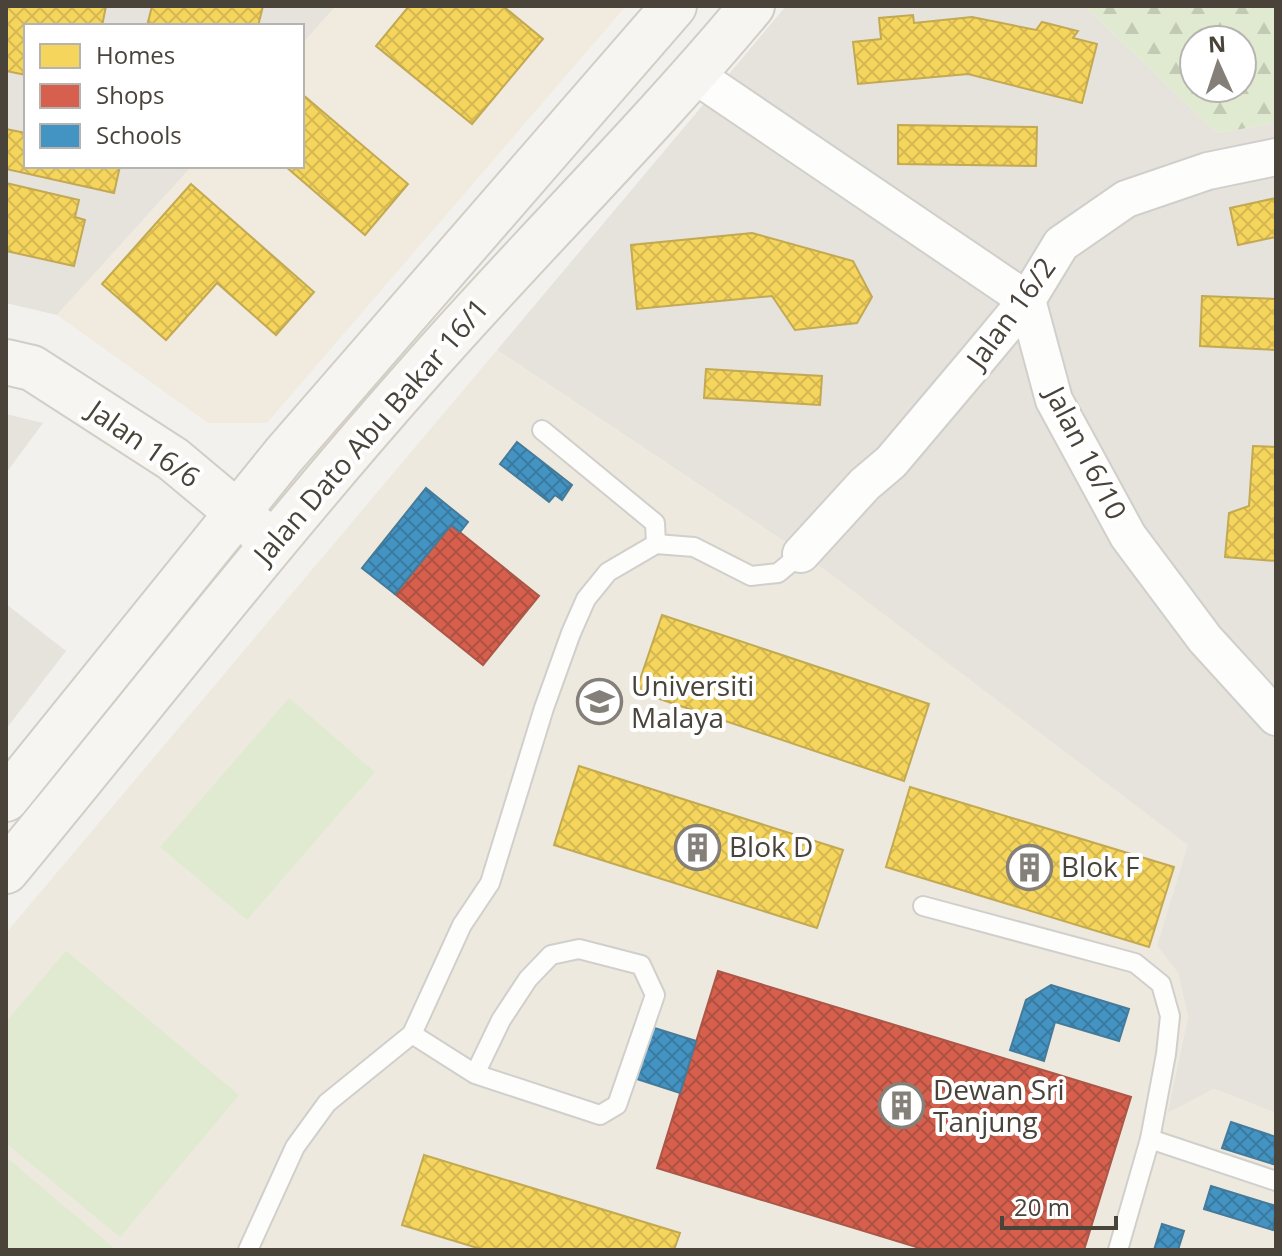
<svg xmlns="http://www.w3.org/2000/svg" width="1282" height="1256" viewBox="0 0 1282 1256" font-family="'Open Sans',sans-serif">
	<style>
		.residential { fill: #e6e3dc }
		.commercial { fill: #f1eadf }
		.education { fill: #ede9de }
		.forest { fill: url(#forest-firs); fill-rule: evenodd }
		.pitch { fill: #e0ead0 }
		.homes { fill: url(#homes-cross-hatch); stroke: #c2a952; stroke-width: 2 }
		.shops { fill: url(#shops-cross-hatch); stroke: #ac5747; stroke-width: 2 }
		.schools { fill: url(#schools-cross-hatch); stroke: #457b9a; stroke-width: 2 }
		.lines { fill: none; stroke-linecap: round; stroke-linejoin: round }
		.lane-casing { stroke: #d1cfcc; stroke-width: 22 }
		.street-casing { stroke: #d1cfcc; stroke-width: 40 }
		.secondary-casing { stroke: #d2cec5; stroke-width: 48 }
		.lane { stroke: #fdfdfc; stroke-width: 18 }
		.street { stroke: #fdfdfc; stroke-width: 36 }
		.secondary { stroke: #f6f5f1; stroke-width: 44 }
		.labels { text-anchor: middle; stroke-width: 8; stroke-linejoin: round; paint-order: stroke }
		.street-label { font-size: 28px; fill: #49433a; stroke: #fff }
		.poi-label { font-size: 28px; fill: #49433a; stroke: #fff; text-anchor: start }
	</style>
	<defs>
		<pattern id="forest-firs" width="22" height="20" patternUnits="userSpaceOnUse" patternTransform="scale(2)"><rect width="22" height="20" fill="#e0ead0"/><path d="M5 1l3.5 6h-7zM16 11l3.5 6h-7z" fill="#c2cab3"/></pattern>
		<pattern id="homes-cross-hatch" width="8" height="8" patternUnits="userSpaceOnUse" patternTransform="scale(2)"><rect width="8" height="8" fill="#f6d55c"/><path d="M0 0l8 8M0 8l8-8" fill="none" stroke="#d4b851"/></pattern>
		<pattern id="shops-cross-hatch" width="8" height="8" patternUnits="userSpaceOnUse" patternTransform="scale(2)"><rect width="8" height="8" fill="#d6604d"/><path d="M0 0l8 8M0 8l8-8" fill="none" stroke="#b05141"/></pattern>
		<pattern id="schools-cross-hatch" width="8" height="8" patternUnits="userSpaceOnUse" patternTransform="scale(2)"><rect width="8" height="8" fill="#4393c3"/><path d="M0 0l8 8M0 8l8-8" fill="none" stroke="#3a7a9f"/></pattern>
	</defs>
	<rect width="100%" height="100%" fill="#f3f1ee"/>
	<g class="residential">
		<polygon points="6,6 336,6 302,44 302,26 26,26 26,166 192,166 57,315 6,303"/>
		<polygon points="786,6 1085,6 1217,133 1276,123 1276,1113 1214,1089 1167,1114 1188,1017 1178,973 1157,946 811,559 497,350"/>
		<polygon points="6,414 43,423 6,473"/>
		<polygon points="6,604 66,651 6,729"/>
	</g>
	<polygon class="commercial" points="336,6 626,6 267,423 208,423 57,315 192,166 302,166 302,44"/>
	<polygon class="education" points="497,350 811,559 1188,845 1157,946 1178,973 1188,1017 1167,1113 1214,1089 1276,1113 1276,1250 6,1250 6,933"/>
	<path class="forest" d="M1085 6H1276V123L1217 133ZM1194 40H1242V88H1194Z"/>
	<g class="pitch">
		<polygon points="289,698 375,772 247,920 160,847"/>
		<polygon points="66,951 239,1095 120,1237 6,1143 6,1022"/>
		<polygon points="6,1157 116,1250 6,1250"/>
	</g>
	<g class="homes">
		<polygon points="6,6 106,6 102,26 26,26 26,75 6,71"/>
		<polygon points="152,6 263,6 258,26 147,26"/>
		<polygon points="409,6 503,6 543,39 472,124 376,46"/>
		<polygon points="913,15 914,23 972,17 1036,30 1042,22 1078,31 1073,38 1097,44 1082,103 968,74 858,84 853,42 881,39 879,18"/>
		<polygon points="302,94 408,184 365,235 285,166 302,166"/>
		<polygon points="898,125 1037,127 1036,166 898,164"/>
		<polygon points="6,129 26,133 26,166 120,166 114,193 6,169"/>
		<polygon points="6,183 79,200 75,217 85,220 74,266 6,251"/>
		<polygon points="191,184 314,292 276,335 217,283 166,340 102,284"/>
		<polygon points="1276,198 1276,237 1238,245 1230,208"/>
		<polygon points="752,233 853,261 872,297 857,323 795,330 772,296 637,309 631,245"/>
		<polygon points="1202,296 1276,299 1276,350 1200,346"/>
		<polygon points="706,369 822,376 820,405 704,398"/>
		<polygon points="1253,446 1276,447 1276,561 1225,557 1229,513 1249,506"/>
		<polygon points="662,615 929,704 904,781 636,691"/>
		<polygon points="579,766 843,850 817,928 554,845"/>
		<polygon points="910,787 1174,867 1149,947 886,867"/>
		<polygon points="424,1155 680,1233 674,1250 484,1250 402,1225"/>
	</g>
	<g class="shops">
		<polygon points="451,525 539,596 483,665 395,594"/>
		<polygon points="718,971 1131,1097 1084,1250 926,1250 657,1168"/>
	</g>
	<g class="schools">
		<polygon points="517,442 572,485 562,500 555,495 549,502 500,464"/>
		<polygon points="426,488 468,522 460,532 451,525 395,594 362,568"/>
		<polygon points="1051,985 1129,1009 1119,1041 1055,1022 1044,1061 1010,1050 1026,1000"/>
		<polygon points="648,1026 696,1041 680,1093 631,1077"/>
		<polygon points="1231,1122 1276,1137 1276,1165 1222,1148"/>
		<polygon points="1211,1186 1276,1206 1273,1230 1204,1209"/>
		<polygon points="1162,1224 1184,1231 1178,1250 1154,1250"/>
	</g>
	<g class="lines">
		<defs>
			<g id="lane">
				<polyline points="542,430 655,523 656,544"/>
				<polyline points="923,906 1135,963 1161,984 1170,1016 1166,1054 1150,1139 1118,1250"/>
				<polyline points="412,1034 475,1074 600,1115 617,1105 655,995 641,965 579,949 551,955 528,979 501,1020 475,1074"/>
				<polyline points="1150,1139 1276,1181"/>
				<polyline points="248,1250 295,1147 327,1103 412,1034 462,925 490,883 544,708 571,633 586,599 608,572 656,544 694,547 751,576 778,573 801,554"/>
			</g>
			<g id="street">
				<polyline points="695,75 1027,300 1054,400 1128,536 1205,639 1276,717"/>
				<polyline points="801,554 865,484 891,462 978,359 1027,300 1061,244 1126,199 1208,171 1276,157"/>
			</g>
			<g id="secondary">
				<polyline points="6,362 32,368 173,459 258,530"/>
				<polyline points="6,799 284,455 674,6"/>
				<path d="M6 871C144 704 276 534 419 373 528 249 646 133 752 6"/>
			</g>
		</defs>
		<use href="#lane" class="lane-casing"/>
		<use href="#street" class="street-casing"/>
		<use href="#secondary" class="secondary-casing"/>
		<use href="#lane" class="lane"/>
		<use href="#street" class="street"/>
		<use href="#secondary" class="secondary"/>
	</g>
	<defs>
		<symbol id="university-ring" viewBox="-11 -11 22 22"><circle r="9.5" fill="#fff" stroke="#848079" stroke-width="1.5"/><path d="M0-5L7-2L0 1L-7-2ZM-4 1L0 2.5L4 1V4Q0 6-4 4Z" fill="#848079"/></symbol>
		<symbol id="building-ring" viewBox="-11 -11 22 22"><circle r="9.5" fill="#fff" stroke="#848079" stroke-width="1.5"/><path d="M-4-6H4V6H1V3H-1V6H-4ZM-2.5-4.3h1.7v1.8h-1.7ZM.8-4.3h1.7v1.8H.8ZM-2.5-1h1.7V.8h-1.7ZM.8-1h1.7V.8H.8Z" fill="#848079"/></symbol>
	</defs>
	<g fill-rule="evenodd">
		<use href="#university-ring" x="574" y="676" width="51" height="51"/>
		<use href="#building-ring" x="672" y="822" width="51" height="51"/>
		<use href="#building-ring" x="1004" y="842" width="51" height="51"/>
		<use href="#building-ring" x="876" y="1080" width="51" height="51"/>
	</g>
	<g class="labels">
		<g class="street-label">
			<text transform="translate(1011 313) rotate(-54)" y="10">Jalan 16/2</text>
			<text transform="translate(371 431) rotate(-49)" y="10">Jalan Dato Abu Bakar 16/1</text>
			<text transform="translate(144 444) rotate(35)" y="10">Jalan 16/6</text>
			<text transform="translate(1086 453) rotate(63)" y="10">Jalan 16/10</text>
		</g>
		<g class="poi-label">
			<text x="631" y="696">Universiti<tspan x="631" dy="32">Malaya</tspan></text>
			<text x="729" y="857">Blok D</text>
			<text x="1061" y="877">Blok F</text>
			<text x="933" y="1100">Dewan Sri<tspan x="933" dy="32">Tanjung</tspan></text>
		</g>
	</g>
	<rect width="1282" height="1256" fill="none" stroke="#49433a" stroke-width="16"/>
	<rect x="24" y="24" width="280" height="144" fill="#ffffff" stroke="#b6b4b0" stroke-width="2"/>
	<rect x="40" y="44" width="40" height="24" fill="#f6d55c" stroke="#b6b4b0" stroke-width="2"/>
	<text x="96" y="64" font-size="24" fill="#49433a">Homes</text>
	<rect x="40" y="84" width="40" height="24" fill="#d6604d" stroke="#b6b4b0" stroke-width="2"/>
	<text x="96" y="104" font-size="24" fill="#49433a">Shops</text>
	<rect x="40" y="124" width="40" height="24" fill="#4393c3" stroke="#b6b4b0" stroke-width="2"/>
	<text x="96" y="144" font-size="24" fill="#49433a">Schools</text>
	<g transform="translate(1218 64) rotate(357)"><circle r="38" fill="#ffffff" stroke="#b6b4b0" stroke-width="2"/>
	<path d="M0-6L14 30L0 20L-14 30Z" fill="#848079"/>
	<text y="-12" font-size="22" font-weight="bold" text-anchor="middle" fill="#49433a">N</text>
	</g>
	<path d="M1002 1216v12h114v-12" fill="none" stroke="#49433a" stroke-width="4"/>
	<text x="1014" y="1216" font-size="24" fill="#49433a" stroke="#ffffff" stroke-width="6" paint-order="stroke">20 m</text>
</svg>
